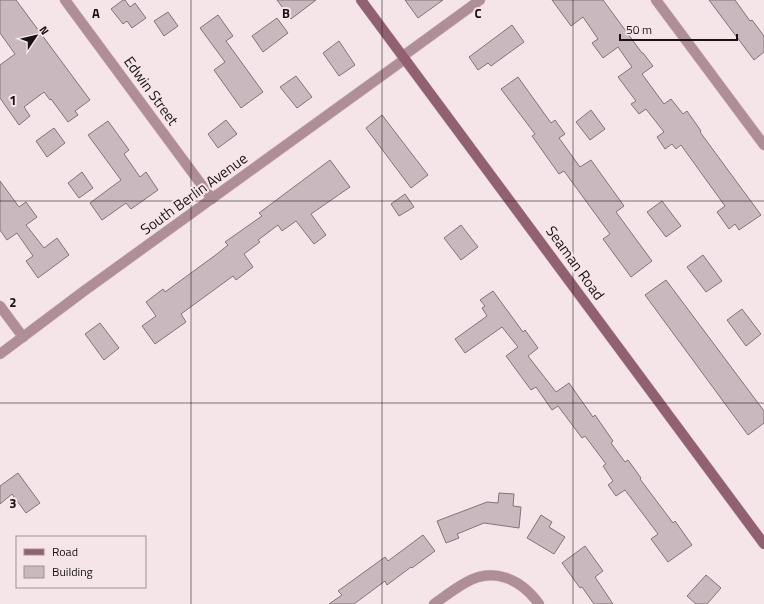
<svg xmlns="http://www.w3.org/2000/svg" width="764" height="604" viewBox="0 0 764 604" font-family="'Titillium Web',sans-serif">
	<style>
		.building { fill: #c9b9be; stroke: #827478 }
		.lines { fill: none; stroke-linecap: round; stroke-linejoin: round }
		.street-casing { stroke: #d2c3c7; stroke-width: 11 }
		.secondary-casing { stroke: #d2c3c7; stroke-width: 11 }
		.street { stroke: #b08e98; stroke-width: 10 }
		.secondary { stroke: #926171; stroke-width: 10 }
		.grid { fill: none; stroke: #181214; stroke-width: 1; stroke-opacity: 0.55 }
		.labels { text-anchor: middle; stroke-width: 4; stroke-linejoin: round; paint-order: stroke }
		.street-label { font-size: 15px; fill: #181214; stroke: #f5e5e9 }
		.grid-label { font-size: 13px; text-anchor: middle; font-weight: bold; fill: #181214; stroke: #f5e5e9; stroke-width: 4; stroke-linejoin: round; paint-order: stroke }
	</style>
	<rect width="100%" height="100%" fill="#f5e5e9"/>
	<g class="building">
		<polygon points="0,0 16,0 90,100 75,111 78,115 68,122 51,99 50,100 44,92 24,107 30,116 19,125 0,98 0,65 15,54 0,33"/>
		<polygon points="123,0 125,0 130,7 135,3 146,18 132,28 127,21 123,24 111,9"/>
		<polygon points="277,0 316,0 291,19"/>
		<polygon points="405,0 443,0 418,18"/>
		<polygon points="552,0 603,0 642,53 643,53 653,66 642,74 664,104 671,99 683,114 687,111 701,131 700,132 761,215 739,230 735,224 729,229 717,212 725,206 681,145 676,149 672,144 665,149 657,137 664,132 646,109 639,114 631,104 636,101 618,77 632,67 618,47 603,58 592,43 598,39 583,17 571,26"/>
		<polygon points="709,0 735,0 750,21 752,20 764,36 764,52 754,60"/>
		<polygon points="168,12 178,26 164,36 154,21"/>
		<polygon points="218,15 233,36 226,41 263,92 241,108 214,70 225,62 200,28"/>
		<polygon points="277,18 288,33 263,52 252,36"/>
		<polygon points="512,25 524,42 491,66 488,63 478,70 469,57"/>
		<polygon points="339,41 355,65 339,76 323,53"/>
		<polygon points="296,76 312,97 297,108 280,87"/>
		<polygon points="518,77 551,123 555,120 565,134 559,138 580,167 591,160 624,206 616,212 652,261 631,277 603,239 610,234 564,171 559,174 532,136 535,134 501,89"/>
		<polygon points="591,110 605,129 590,140 576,122"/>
		<polygon points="382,115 428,175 411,188 366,128"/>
		<polygon points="226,120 237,134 218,148 208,134"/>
		<polygon points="108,121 129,150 124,154 140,177 146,172 158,190 131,209 126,203 102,220 90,203 121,180 88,135"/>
		<polygon points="54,128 65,143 47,157 36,141"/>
		<polygon points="330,160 350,187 311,214 326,235 314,244 296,221 282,231 278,225 258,240 260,242 244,254 253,267 236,280 233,276 181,314 186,322 155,344 142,326 156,316 146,302 163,289 165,292 217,254 228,245 225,242 262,216 259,213"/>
		<polygon points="82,172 93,188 79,198 68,183"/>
		<polygon points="0,181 19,207 26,202 37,217 26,225 44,248 57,238 69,255 38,278 26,261 33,256 17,233 7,240 0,230"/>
		<polygon points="405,194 414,207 399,216 391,204"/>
		<polygon points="662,201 681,226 666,237 647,212"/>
		<polygon points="461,225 478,247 461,260 444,238"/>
		<polygon points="703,255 722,281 706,292 687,267"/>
		<polygon points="666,280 764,411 764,423 748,435 645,295"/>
		<polygon points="493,291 523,332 525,330 538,348 528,356 556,392 569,383 593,417 595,415 613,441 611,443 625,462 628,460 641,478 640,479 673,523 675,521 692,545 668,562 651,539 658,534 625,490 616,496 608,485 613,481 603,466 606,464 585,436 582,438 558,406 552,410 536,387 531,390 506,356 518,347 502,327 465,353 455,339 487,316 482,308 485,306 480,300"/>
		<polygon points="742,309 761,334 746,346 727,320"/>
		<polygon points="100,323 119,348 104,360 85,334"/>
		<polygon points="18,473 40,503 26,513 12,494 0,504 0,486"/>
		<polygon points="499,493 514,494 513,506 521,507 519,528 484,523 457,534 459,538 446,543 437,521 487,502 498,503"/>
		<polygon points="541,515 552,522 549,527 565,537 554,554 527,538"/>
		<polygon points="423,535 435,551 412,568 411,567 387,585 385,581 354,604 329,604 342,595 338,591 385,557 388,561"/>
		<polygon points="585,546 603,571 595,577 613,604 594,604 582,587 580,588 562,563"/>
		<polygon points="706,575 721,588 707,604 696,604 687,596"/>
	</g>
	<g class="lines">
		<defs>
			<g id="street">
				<polyline points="65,0 212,199"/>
				<polyline points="656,0 764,145"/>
				<polyline points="403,56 480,0"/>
				<polyline points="0,306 23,337"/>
				<polyline points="0,354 84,291 405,59"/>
				<path d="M434 604C444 597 454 589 465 583 493 566 521 579 539 604"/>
			</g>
			<polyline id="secondary" points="361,0 764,544"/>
		</defs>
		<use href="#street" class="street-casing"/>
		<use href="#secondary" class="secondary-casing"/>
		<use href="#street" class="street"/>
		<use href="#secondary" class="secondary"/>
	</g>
	<path class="grid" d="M191 0V604M382 0V604M573 0V604M0 201H764M0 403H764"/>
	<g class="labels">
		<g class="street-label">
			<text transform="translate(151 91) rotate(54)" y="5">Edwin Street</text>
			<text transform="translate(194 194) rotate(-36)" y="5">South Berlin Avenue</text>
			<text transform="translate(575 263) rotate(54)" y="5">Seaman Road</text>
		</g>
	</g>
	<g class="grid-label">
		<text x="96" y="18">A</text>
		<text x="286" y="18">B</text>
		<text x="478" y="18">C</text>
		<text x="13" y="105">1</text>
		<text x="13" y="307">2</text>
		<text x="13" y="508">3</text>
	</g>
	<rect x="16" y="536" width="130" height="52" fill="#f5e5e9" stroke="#9d9194"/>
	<rect x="24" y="549" width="20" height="6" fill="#926171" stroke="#9d9194"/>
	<text x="52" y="556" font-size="12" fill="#181214">Road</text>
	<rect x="24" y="566" width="20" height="12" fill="#c9b9be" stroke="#9d9194"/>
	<text x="52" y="576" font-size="12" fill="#181214">Building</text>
	<g transform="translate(36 36) rotate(55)" stroke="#f5e5e9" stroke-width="3" paint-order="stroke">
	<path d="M0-3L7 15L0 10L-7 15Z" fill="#181214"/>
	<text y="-6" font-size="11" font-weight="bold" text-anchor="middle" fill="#181214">N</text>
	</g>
	<path d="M620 34v6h117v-6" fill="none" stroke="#181214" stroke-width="2"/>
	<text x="626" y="34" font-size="12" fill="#181214" stroke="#f5e5e9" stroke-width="3" paint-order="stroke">50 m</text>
</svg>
